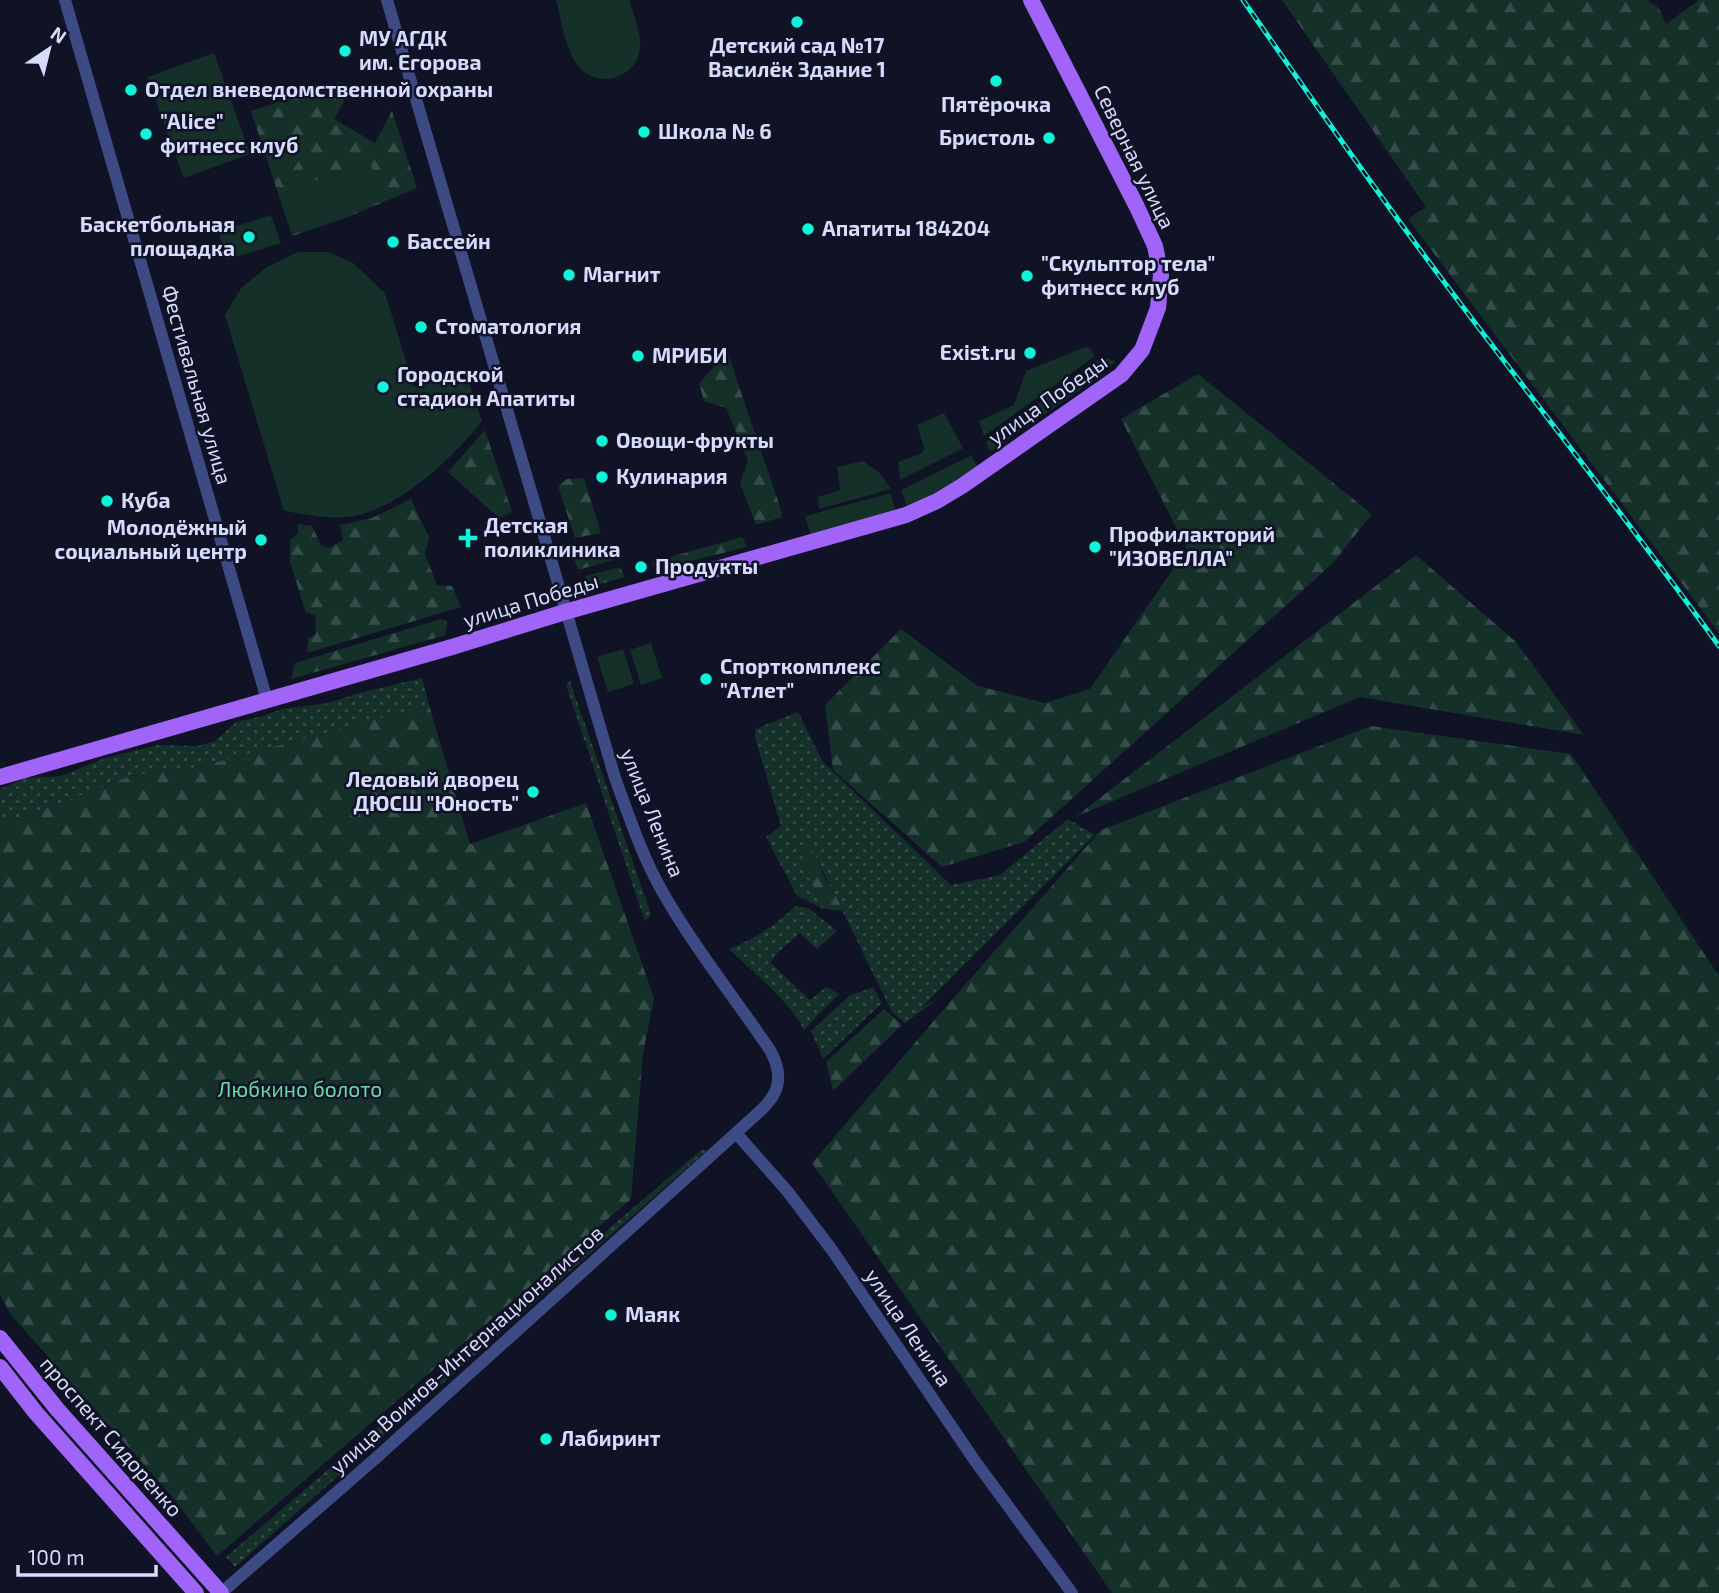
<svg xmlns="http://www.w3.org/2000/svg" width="1719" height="1593" viewBox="0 0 1719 1593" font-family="'Exo 2',sans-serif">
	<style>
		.grass { fill: url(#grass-dots) }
		.forest { fill: url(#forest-firs) }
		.green { fill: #143029 }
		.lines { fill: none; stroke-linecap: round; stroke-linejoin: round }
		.minor { stroke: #3e4a83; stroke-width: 12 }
		.major { stroke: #a064f8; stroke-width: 16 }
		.rail-casing { stroke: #0df4d8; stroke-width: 5 }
		.rail { stroke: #101226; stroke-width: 2.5; stroke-dasharray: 8; stroke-linecap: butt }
		.poi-dot { fill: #0df4d8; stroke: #101226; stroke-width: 2.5 }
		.labels { text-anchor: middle; stroke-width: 5; stroke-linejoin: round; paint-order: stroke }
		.poi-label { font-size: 21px; font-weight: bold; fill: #d7dbfd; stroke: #101226; text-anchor: start }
		.street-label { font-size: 21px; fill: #d7dbfd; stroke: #101226 }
		.park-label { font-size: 21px; fill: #66dba4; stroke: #101226 }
	</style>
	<defs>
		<pattern id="grass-dots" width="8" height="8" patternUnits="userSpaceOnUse" patternTransform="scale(1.75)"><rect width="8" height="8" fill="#143029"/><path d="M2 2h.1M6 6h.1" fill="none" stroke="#354d49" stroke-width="1.8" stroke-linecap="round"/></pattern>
		<pattern id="forest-firs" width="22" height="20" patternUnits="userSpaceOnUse" patternTransform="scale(1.75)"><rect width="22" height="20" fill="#143029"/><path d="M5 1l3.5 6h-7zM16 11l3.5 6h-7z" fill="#354d49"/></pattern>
	</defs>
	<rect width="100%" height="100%" fill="#101226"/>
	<g class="grass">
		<polygon points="422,678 429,705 417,709 199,767 130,776 33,814 0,821 0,789 25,778 61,776 105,758 158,745 198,746 215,741 236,722 263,716 282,709 328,703 359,693"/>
		<polygon points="570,681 651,914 645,922 566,685"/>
		<polygon points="798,712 823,762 951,885 1000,875 1068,819 1095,835 921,1008 940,997 905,1023 892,1012 811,847 804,867 824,909 797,896 766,837 781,826 755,737 755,729"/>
		<path d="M796 906 808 908 837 931 817 949 800 933 775 955 771 963 810 1000 826 987 839 994 804 1030C787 998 754 974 729 949 756 939 775 925 796 906Z"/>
		<polygon points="873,987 882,1003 823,1059 811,1031 849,996"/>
		<polygon points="702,1149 706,1151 235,1567 226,1557"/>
	</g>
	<g class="forest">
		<polygon points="1282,0 1647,0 1659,8 1666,24 1699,0 1719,0 1719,633 1408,219 1426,207"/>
		<polygon points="340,82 352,87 334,119 375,143 392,111 417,188 348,217 292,236 251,111"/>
		<polygon points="727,351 781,510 782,517 756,525 740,483 748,461 726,408 704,401 699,384"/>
		<polygon points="1198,374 1372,514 1333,563 1024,842 942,867 833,770 825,705 901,629 978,686 1045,703 1090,689 1187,549 1121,419"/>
		<polygon points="485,430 512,512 499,518 448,472"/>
		<polygon points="584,478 601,533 575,538 558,486 567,479"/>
		<polygon points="411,499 429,538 425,554 437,585 452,586 461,607 307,653 308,638 316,634 315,615 306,613 290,562 290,540 298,533 298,524 312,526 321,545 329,548 343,540 340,525 372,518"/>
		<polygon points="742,537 747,547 655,570 652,562"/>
		<polygon points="603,547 614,560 578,570 572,553"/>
		<polygon points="1416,555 1516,642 1584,735 1360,697 1075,817"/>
		<polygon points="620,567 625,577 597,585 587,584 585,576"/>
		<polygon points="441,619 447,621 446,635 291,679 295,663"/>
		<polygon points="429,705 470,844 586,803 654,998 643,1054 631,1199 217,1556 170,1494 11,1315 0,1295 0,821 33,814 130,776 199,767"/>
		<polygon points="1371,726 1571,754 1719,976 1719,1593 1112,1593 812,1163 956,995 1101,830"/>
		<polygon points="811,846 825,878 844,911 824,909 804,867 801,852"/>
		<polygon points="884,1009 902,1025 833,1091 826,1062"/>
	</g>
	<g class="green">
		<path d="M556 0H629C633 14 642 33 640 48 637 78 598 90 579 67 566 53 561 18 556 0Z"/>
		<polygon points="214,53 250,154 184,178 147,77"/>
		<polygon points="298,142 303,154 283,185 271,152"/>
		<polygon points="370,161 382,201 294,234 283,198 298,182 314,181"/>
		<polygon points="271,215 281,243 227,260 218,232"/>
		<path d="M298 252H328L353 263 385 293 414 387 449 378 467 377 482 421C455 456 404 504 359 515 334 521 309 515 284 511L225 315 241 288 267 267Z"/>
		<polygon points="1088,346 1095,356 984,436 979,421 1014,405 1026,371"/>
		<polygon points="1102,357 1116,361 1080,390 990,452 986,442"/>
		<polygon points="944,413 963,448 900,480 898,462 922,453 924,447 917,425"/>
		<polygon points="972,455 978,469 907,507 901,490"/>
		<polygon points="863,461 880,473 891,489 819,509 818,497 840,490 837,467"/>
		<polygon points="891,493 896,512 811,537 805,516"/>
		<polygon points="651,643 662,678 641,685 630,650"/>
		<polygon points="623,649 634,684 608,692 597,657"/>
	</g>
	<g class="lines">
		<g class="minor">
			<polyline points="65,0 267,700"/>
			<polyline points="736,1133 788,1192 832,1250 975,1461 1072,1593"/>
			<path d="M221 1593 376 1458 736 1133C764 1106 793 1092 770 1050 734 997 694 947 662 891 642 856 629 816 615 778L387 0"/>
		</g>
		<g class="major">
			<polyline points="0,777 452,647 565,612 906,515 937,501 962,486 1121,375 1142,350 1158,308 1161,275 1155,246 1137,207 1031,0"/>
			<polyline points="0,1338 57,1409 221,1593"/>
			<polyline points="0,1367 36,1413 196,1593"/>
		</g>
		<defs>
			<path id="rail" d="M1243 0C1316 105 1389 210 1466 311 1551 423 1637 533 1719 646"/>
		</defs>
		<use href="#rail" class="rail-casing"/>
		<use href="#rail" class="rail"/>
	</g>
	<g class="poi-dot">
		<circle cx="797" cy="22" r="7"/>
		<circle cx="345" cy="51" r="7"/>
		<circle cx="996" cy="81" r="7"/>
		<circle cx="131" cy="90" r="7"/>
		<circle cx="644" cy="132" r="7"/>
		<circle cx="146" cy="134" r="7"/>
		<circle cx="1049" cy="138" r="7"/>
		<circle cx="808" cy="229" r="7"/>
		<circle cx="249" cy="237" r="7"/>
		<circle cx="393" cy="242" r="7"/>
		<circle cx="569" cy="275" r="7"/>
		<circle cx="1027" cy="276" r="7"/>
		<circle cx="421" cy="327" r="7"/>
		<circle cx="1030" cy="353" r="7"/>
		<circle cx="638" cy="356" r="7"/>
		<circle cx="383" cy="387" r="7"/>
		<circle cx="602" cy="441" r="7"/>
		<circle cx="602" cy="477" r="7"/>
		<circle cx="107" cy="501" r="7"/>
		<path d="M464.5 527.5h7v7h7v7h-7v7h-7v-7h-7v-7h7z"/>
		<circle cx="261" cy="540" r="7"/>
		<circle cx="1095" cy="547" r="7"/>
		<circle cx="641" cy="567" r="7"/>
		<circle cx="706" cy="679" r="7"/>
		<circle cx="533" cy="792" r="7"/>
		<circle cx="611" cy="1315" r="7"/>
		<circle cx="546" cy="1439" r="7"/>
	</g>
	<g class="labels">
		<g class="poi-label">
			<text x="359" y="46">МУ АГДК<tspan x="359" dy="24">им. Егорова</tspan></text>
			<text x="797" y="53" text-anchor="middle">Детский сад №17<tspan x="797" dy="24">Василёк Здание 1</tspan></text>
			<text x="145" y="97">Отдел вневедомственной охраны</text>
			<text x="996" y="112" text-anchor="middle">Пятёрочка</text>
			<text x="160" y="129">"Alice"<tspan x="160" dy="24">фитнесс клуб</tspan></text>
			<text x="658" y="139">Школа № 6</text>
			<text x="1035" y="145" text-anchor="end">Бристоль</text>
			<text x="235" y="232" text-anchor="end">Баскетбольная<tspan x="235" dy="24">площадка</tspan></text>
			<text x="822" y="236">Апатиты 184204</text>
			<text x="407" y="249">Бассейн</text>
			<text x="1041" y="271">"Скульптор тела"<tspan x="1041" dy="24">фитнесс клуб</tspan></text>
			<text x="583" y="282">Магнит</text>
			<text x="435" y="334">Стоматология</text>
			<text x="1016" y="360" text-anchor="end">Exist.ru</text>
			<text x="652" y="363">МРИБИ</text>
			<text x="397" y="382">Городской<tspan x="397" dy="24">стадион Апатиты</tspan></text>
			<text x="616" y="448">Овощи-фрукты</text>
			<text x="616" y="484">Кулинария</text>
			<text x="121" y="508">Куба</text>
			<text x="484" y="533">Детская<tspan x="484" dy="24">поликлиника</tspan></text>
			<text x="247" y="535" text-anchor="end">Молодёжный<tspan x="247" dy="24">социальный центр</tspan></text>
			<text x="1109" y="542">Профилакторий<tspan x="1109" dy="24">"ИЗОВЕЛЛА"</tspan></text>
			<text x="655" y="574">Продукты</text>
			<text x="720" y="674">Спорткомплекс<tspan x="720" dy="24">"Атлет"</tspan></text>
			<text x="519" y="787" text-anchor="end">Ледовый дворец<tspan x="519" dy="24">ДЮСШ "Юность"</tspan></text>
			<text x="625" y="1322">Маяк</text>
			<text x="560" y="1446">Лабиринт</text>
		</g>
		<g class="street-label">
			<text transform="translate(1134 157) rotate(64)" y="7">Северная улица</text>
			<text transform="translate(196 385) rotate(74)" y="7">Фестивальная улица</text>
			<text transform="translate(1048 400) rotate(-35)" y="7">улица Победы</text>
			<text transform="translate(531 601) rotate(-17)" y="7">улица Победы</text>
			<text transform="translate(652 813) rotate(68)" y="7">улица Ленина</text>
			<text transform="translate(908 1328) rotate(56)" y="7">улица Ленина</text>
			<text transform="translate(467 1350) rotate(-42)" y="7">улица Воинов-Интернационалистов</text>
			<text transform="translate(111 1437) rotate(49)" y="7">проспект Сидоренко</text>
		</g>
		<g class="park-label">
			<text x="300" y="1097">Любкино болото</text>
		</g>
	</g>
	<g transform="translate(49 49) rotate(35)" stroke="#101226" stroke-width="5" paint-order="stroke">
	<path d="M0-5L12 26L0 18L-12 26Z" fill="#d7dbfd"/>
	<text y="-10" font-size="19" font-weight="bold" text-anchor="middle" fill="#d7dbfd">N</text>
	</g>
	<path d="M18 1565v10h138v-10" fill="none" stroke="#d7dbfd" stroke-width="3.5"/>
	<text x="28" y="1565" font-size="21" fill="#d7dbfd" stroke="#101226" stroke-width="5" paint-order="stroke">100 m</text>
</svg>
